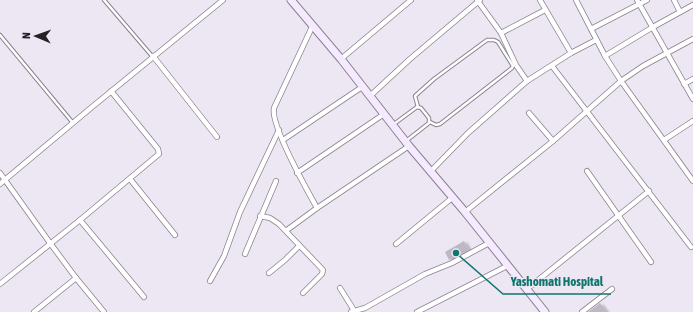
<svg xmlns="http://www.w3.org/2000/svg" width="693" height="312" viewBox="0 0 693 312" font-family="'Asap Condensed',sans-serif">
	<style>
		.building { fill: #beb8c4; filter: url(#shadow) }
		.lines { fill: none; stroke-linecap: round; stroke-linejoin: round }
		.service-casing { stroke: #89838e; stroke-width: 4.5 }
		.minor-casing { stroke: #89838e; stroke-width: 6 }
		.secondary-casing { stroke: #89838e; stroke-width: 9 }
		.service { stroke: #fff; stroke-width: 2.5 }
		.minor { stroke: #fff; stroke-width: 4.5 }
		.secondary { stroke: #f5eaff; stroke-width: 7 }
		.leader { fill: none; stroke: #0f766e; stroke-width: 1.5 }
		.callout-dot { fill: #0f766e; stroke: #ede6f3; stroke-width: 1.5 }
		.callout-label { font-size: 13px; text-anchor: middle; font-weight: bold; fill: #0f766e; stroke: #ede6f3; stroke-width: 3; stroke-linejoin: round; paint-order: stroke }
	</style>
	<defs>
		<filter id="shadow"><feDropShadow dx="3" dy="1.5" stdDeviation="1" flood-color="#0004"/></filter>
	</defs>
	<rect width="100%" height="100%" fill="#ede6f3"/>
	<g class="building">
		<polygon points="464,241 469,250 449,260 445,252"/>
		<polygon points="600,303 607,312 588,312"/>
	</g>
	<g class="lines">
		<defs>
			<g id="service">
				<polyline points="104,0 152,56"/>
				<polyline points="0,35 73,123"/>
				<polyline points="418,107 415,96 434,79 487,40 494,40 498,42 513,66 512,68 440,124 436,125 430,122"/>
				<polyline points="394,124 417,107 421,108 429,118 429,123 406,141"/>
			</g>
			<g id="minor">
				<polyline points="477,0 501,33 516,65 527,81"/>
				<polyline points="540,0 571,53"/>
				<polyline points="576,0 605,56 621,81 693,181"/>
				<polyline points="637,0 693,99"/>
				<polyline points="674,0 680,12"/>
				<path d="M312 27 274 108C270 125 307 190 317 208"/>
				<polyline points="591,29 647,0"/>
				<polyline points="501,33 545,10"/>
				<polyline points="153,56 217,137"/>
				<polyline points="605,56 653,27 693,5"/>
				<polyline points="341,59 411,0"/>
				<polyline points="552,66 691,247"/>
				<polyline points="684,84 693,79"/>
				<polyline points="370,96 410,59 480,0"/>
				<polyline points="529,113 553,141"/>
				<polyline points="283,140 362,87"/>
				<polyline points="664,140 693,121"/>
				<polyline points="431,171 468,133 527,81 571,53 596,40"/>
				<polyline points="587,171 651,262"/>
				<polyline points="0,173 50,243 76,278 104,312"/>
				<polyline points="297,173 384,114"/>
				<polyline points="130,179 175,235"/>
				<polyline points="0,184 92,107 223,0"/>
				<polyline points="465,212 553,141 621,81 643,66 693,39"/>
				<polyline points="260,216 270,218 279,224 323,270 322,274 303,293"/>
				<polyline points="80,220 144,297"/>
				<polyline points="287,230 317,208 409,146"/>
				<polyline points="396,244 452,198"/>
				<polyline points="245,254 276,181"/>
				<polyline points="269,273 285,260 299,246"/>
				<polyline points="210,281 224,256 240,212 279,130"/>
				<polyline points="0,284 80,220 159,154 158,149 111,91"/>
				<polyline points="340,288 355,312"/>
				<polyline points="527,289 649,191"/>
				<polyline points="34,312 76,278"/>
				<polyline points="351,312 365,308 425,274 452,263 489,243"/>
				<polyline points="417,312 507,266"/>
				<polyline points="582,312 612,289"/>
			</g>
			<polyline id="secondary" points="291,0 341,59 409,146 465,212 545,312"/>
		</defs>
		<use href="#service" class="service-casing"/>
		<use href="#minor" class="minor-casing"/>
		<use href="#secondary" class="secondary-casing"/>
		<use href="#service" class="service"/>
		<use href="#minor" class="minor"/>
		<use href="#secondary" class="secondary"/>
	</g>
	<path class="leader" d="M456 253L503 294H611"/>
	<circle class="callout-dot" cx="456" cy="253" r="4"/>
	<g class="callout-label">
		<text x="557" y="286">Yashomati Hospital</text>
	</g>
	<g transform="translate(36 36) rotate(272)" stroke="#ede6f3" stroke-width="3" paint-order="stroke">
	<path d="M0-3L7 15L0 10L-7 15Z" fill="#232126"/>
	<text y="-6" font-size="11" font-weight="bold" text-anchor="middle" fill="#232126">N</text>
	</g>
</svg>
